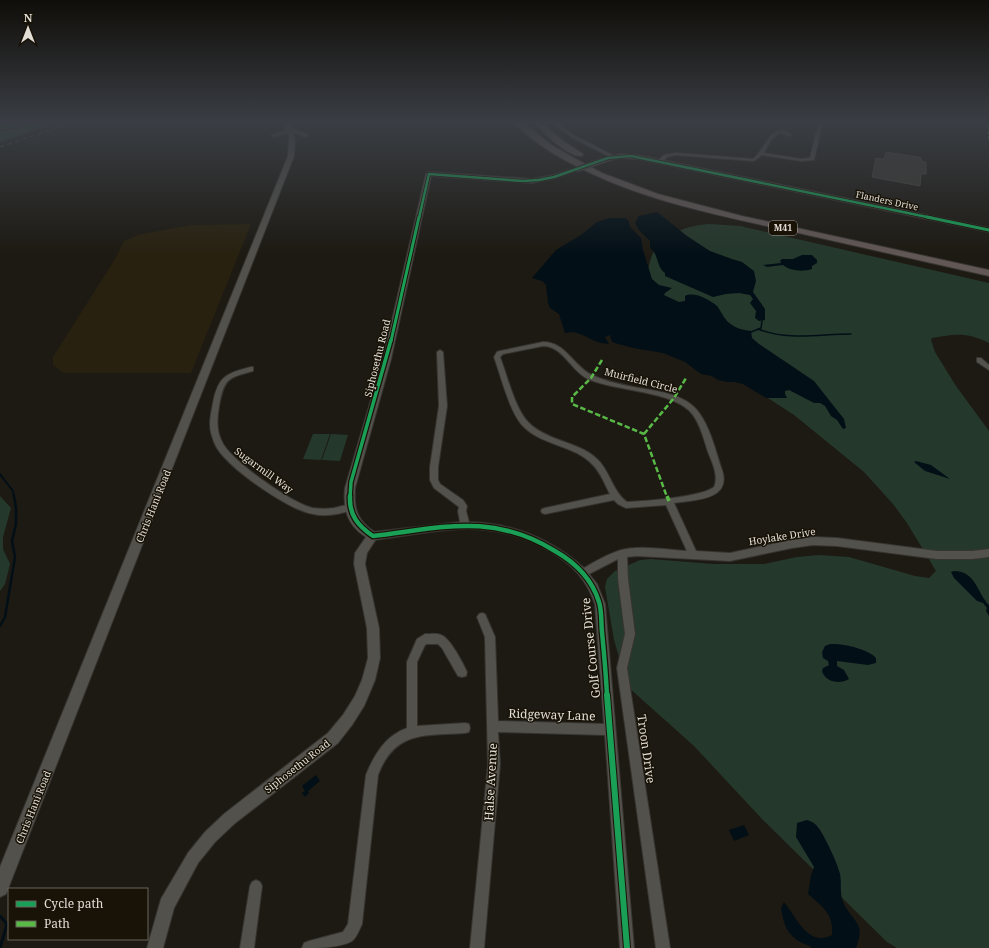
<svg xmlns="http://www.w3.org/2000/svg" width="989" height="948" viewBox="0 0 989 948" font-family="'Noto Serif',serif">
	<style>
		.built { fill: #282110 }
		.green { fill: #25382c }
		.forest { fill: #254734 }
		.water { fill: #030f16 }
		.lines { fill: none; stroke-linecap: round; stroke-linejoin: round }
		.stream-far4 { stroke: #030f16; stroke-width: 1 }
		.stream-far3 { stroke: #030f16; stroke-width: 1.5 }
		.stream-far2 { stroke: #030f16; stroke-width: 2 }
		.stream-far1 { stroke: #030f16; stroke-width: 2.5 }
		.stream { stroke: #030f16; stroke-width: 3 }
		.building { fill: #3c3832; stroke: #484640 }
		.minor-casing { stroke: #373430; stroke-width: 2 }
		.tertiary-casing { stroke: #373430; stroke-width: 2 }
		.secondary-casing { stroke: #373430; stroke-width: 2 }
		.motorway-casing { stroke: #373430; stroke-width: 2 }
		.minor { fill: #53514c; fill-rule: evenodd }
		.tertiary { fill: #53514c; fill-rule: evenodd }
		.secondary { fill: #53514c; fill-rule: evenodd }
		.motorway { fill: #615755; fill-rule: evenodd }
		.rail { stroke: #5c5a54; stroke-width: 1; stroke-dasharray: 4 4; stroke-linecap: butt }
		.tertiary-bridge-casing { stroke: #373430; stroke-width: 6; stroke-linecap: butt }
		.tertiary-bridge { stroke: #53514c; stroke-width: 5.5 }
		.quiet-far2 { stroke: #58b947; stroke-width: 1.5; stroke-dasharray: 3.5 1.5; stroke-linecap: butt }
		.quiet-far1 { stroke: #58b947; stroke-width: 2.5; stroke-dasharray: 5.5 2.5; stroke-linecap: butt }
		.quiet { stroke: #58b947; stroke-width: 3.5; stroke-dasharray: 7 3.5; stroke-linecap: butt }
		.cycleway-far4-casing { stroke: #181207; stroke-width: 4 }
		.cycleway-far3-casing { stroke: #181207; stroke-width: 5 }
		.cycleway-far2-casing { stroke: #181207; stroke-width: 6 }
		.cycleway-far1-casing { stroke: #181207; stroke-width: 7 }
		.cycleway-casing { stroke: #181207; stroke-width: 8 }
		.cycleway-far4 { stroke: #1a9f57; stroke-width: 2.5 }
		.cycleway-far3 { stroke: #1a9f57; stroke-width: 3 }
		.cycleway-far2 { stroke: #1a9f57; stroke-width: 3.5 }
		.cycleway-far1 { stroke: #1a9f57; stroke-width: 4.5 }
		.cycleway { stroke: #1a9f57; stroke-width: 6 }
		.labels { text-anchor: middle; stroke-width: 3; stroke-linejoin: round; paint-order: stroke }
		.far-street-label { font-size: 9px; fill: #e2ded6; stroke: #181207 }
		.shield { fill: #181207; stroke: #a5a198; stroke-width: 1 }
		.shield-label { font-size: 9px; font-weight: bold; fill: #e2ded6 }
		.street-label { font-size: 10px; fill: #e2ded6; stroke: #181207 }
		.near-street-label { font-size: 12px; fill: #e2ded6; stroke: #181207 }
	</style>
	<rect width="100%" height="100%" fill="#1d1a13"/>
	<polygon class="built" points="251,224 191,373 64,373 53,365 53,357 115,259 124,241 138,235 190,225"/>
	<g class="green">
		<path d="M709 224 740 226 989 283V343C966 332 957 334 932 338L931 340 935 352 956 386 989 431V948H897L887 942 762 819 694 746 628 687 614 640 605 587 607 579 615 571 640 560 651 559 713 564H764L797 557 819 555 849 557 915 576 929 578 936 571 907 523 893 504 864 472 794 415 714 363 645 285C648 274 649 257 656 248 669 232 690 225 709 224Z"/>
		<polygon points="313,434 330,434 321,460 303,459"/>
		<polygon points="331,434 348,435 340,461 322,460"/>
		<polygon points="0,496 11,508 3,537 3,549 10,564 5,584 0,591"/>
	</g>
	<polygon class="forest" points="0,121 62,121 0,142"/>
	<g class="water">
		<path d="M657 212 687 236 710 251 732 259 742 262 754 271 756 281 753 292 765 309V320L759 321 755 318 756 311 750 303 753 299 750 295 739 293 726 294 713 297 665 276V273C656 267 659 254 650 248V241L640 231 635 223 639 216Z"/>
		<path d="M609 218H625L628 220 630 227 641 238 643 250 652 279 659 285 672 288 665 293 664 295 679 302 685 301V296C694 291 710 300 717 306 721 311 723 317 728 322 735 328 742 330 751 331L752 338 759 344 814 381 844 419 846 428 843 429 837 420 831 416 825 406 820 403H814L789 390 785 391V394L787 398H766L743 384 734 382H727L718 380 712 376 701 374 685 362 663 353 633 348 615 343 612 342 610 335 605 337 609 344C595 344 587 335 574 332 571 332 568 333 565 333L559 314 550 308 548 303 546 285 542 281 532 278 556 250 581 235 597 222Z"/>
		<path d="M802 255H812L817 260V263L812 266V269C803 272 790 271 783 265L767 267 763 265 781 263 780 261 782 259H793Z"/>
		<polygon points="916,461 931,465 950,479 925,471 914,462"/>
		<path d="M954 571C976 571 977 593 989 605V616L986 611 987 608 983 603 977 601 954 578 951 572Z"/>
		<path d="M830 644C842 643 869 649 876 658V663L868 665 837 661V666L844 670 849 679C840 685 825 682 822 671L823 668 829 665 828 661 823 658 822 652 825 646Z"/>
		<polygon points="316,775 320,781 308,791 309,793 305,797 302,793 305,791 302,786"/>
		<path d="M807 820C810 821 813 822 815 824 822 829 838 864 840 874 842 883 839 894 844 904 854 924 866 922 856 948H811L810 946C789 939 784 928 781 908L784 902C796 916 808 948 832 935 834 913 822 907 808 894L811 875 814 867 796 837 797 823Z"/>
		<polygon points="744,825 749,835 734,841 729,830"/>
	</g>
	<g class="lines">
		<polyline class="stream-far4" points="0,131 45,121"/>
		<g class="stream-far3">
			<path d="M758 329C789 341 819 334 851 334"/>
			<polyline points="751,332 761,328 762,321"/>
		</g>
		<polyline class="stream-far2" points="0,474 13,491 14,497"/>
		<polyline class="stream-far1" points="0,626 5,617 15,557 12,541 16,524 16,508 14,496"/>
		<polyline class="stream" points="0,916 7,924 0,948"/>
	</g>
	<polygon class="building" points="886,152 918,157 921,158 921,161 926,162 926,174 921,174 920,186 872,177 876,158 884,159"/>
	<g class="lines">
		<defs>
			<g id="minor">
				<polygon points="550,121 555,121 575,136 616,157 612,158 573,138"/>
				<path d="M819 121H823L814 160 801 161 762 155 754 161 676 155 667 157 661 163 657 162 664 155 676 153 753 159C766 150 771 118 792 135L790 136 780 133C772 136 768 145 764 153L801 159 810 158Z"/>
				<path d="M543 342C566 342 573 366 592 375 607 382 623 385 639 388 657 391 682 394 695 408 710 424 715 450 722 470 732 500 695 500 674 503L696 551 730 553 792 540 813 537 837 538 937 551H972L989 549V557L972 559H937L837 546 813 545 792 548 730 561 637 556 627 557 628 579 635 634 627 668 670 948H656L617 668 625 634 618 579V559L589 574 597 584 605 604 634 948H620L605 735 498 732 500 764 484 948H470L488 764 485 637 477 617 479 614 482 613 485 614 495 637 498 721 604 724 595 604C586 579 574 566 551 552 490 515 439 532 373 540L370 539 369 536 370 533 373 532 460 522 458 511 459 507 434 488 430 480V467L439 406 437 352 440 350 443 352 447 406 438 467V480L440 484 463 500 467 506 466 511 469 522C513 523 551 539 584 568 596 561 608 554 621 550 642 545 666 550 687 551L666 505 626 508 618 504 614 500 545 514 542 513 541 511 542 509 545 508 610 494C605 485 601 473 593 465 575 445 543 446 524 427 510 414 501 376 494 357L497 352 500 351ZM543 346C563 346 571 371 588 379 617 392 675 390 693 415 701 426 704 440 708 452 712 462 719 476 714 487 702 497 645 501 627 502 613 492 610 472 598 460 586 448 569 444 554 438 545 434 535 430 528 422 515 409 507 375 500 357L503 354Z"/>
				<polygon points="977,358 981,358 989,365 989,370 977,362"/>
				<path d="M251 367H253V371C227 378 224 379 219 406 217 419 216 430 222 442 231 461 293 504 313 508 320 509 327 509 334 508 340 507 346 504 352 506L353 508 352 510C340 514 326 517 313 514 289 510 240 475 224 457 218 451 214 444 212 436 208 425 211 414 213 403 218 376 227 373 251 367Z"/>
				<path d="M425 634C430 634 437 633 441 635 450 638 463 663 467 672L466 676 462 677 458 676 442 648 438 644H427L425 645 417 662V726L465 723 469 724 470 728 469 732 465 733C425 736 395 730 378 775L362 924C359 930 357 937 352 941 341 948 316 948 302 948L304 943 309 941 343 932 348 924 366 775C374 755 385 736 407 728V662L417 639Z"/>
				<polygon points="256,880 260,882 262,886 254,948 240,948 250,886 252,882"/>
			</g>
			<g id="tertiary">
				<polygon points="619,154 638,155 989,228 989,232 638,159 619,158 604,162 601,160"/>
				<path d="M576 168 581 169 556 178 532 183 431 176 391 359 355 488C354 504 355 517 369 528 373 531 376 532 378 536L367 553 365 564 379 628 380 658 375 680 364 706 352 725 338 743 234 824 215 842 198 863 174 908 163 948H147L161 899 188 853 205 832 224 814 328 733 343 715 355 696 362 680 368 658 367 628 354 564 355 553 366 537C347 525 343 509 345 488L383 359 426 174 429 172 532 179 553 175Z"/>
			</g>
			<polygon id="secondary" points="284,121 290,121 291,127 308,135 305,137 293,132 295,139 294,156 6,894 0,897 0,867 288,156 289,139 288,133 274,137 271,135 284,131 286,128"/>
			<g id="motorway">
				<path d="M513 121H521L553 146 576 159 602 173 658 194 742 216 989 270V276C927 262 865 248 803 234 727 217 650 203 580 168 556 156 531 141 513 121Z"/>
				<path d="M533 121H540L562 140 583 154 582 156C569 158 541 131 533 121Z"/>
			</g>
		</defs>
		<use href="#minor" class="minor-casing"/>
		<use href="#tertiary" class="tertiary-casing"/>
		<use href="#secondary" class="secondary-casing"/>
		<use href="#motorway" class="motorway-casing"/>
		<use href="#minor" class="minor"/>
		<use href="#tertiary" class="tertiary"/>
		<use href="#secondary" class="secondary"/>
		<use href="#motorway" class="motorway"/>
		<polyline class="rail" points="0,147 78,121"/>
		<defs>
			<polyline id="tertiary-bridge" points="578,169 604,160"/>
		</defs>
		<use href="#tertiary-bridge" class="tertiary-bridge-casing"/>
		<use href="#tertiary-bridge" class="tertiary-bridge"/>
		<polyline class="quiet-far2" points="988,121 989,141"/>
		<g class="quiet-far1">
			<polyline points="602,360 591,378 572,397 572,404 644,434 667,497"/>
			<polyline points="644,434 674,398 686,378"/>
		</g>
		<polyline class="quiet" points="667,496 669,501"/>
		<defs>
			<polyline id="cycleway-far4" points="419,218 429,174 523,181 539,180 554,177 608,158 631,156 932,218"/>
			<g id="cycleway-far3">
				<polyline points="927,217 989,230"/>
				<polyline points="391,341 419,217"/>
			</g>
			<polyline id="cycleway-far2" points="350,497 351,482 391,340"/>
			<path id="cycleway-far1" d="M350 496C349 515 358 526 373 536 441 528 492 512 555 551 576 563 592 579 599 602 602 611 601 623 602 632 604 653 606 674 607 696"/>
			<polyline id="cycleway" points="607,695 627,948"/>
		</defs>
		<use href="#cycleway-far4" class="cycleway-far4-casing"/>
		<use href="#cycleway-far3" class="cycleway-far3-casing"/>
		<use href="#cycleway-far2" class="cycleway-far2-casing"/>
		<use href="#cycleway-far1" class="cycleway-far1-casing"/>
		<use href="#cycleway" class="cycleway-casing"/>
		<use href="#cycleway-far4" class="cycleway-far4"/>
		<use href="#cycleway-far3" class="cycleway-far3"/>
		<use href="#cycleway-far2" class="cycleway-far2"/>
		<use href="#cycleway-far1" class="cycleway-far1"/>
		<use href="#cycleway" class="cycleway"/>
	</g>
	<linearGradient id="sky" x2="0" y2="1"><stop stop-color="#100e0a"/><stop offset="0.48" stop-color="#3a3e44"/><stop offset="1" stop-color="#3a3e44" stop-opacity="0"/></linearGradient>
	<rect width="989" height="254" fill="url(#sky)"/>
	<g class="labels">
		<g class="far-street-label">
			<text transform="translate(887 201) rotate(12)" y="3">Flanders Drive</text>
		</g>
		<rect class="shield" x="769" y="221" width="28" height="14" rx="3"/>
		<g class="shield-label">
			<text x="783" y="231">M41</text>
		</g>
		<g class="street-label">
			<text transform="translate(377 358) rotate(-76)" y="4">Siphosethu Road</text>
			<text transform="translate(641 380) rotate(14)" y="4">Muirfield Circle</text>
			<text transform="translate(264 470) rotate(36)" y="4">Sugarmill Way</text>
			<text transform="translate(153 506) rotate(-68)" y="4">Chris Hani Road</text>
			<text transform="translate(782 536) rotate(-9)" y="4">Hoylake Drive</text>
			<text transform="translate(297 766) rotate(-38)" y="4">Siphosethu Road</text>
			<text transform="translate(33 807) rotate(-68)" y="4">Chris Hani Road</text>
		</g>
		<g class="near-street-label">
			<text transform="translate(591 648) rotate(-96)" y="4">Golf Course Drive</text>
			<text transform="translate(552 715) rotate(2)" y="4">Ridgeway Lane</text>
			<text transform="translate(646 749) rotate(82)" y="4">Troon Drive</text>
			<text transform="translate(491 782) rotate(-87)" y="4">Halse Avenue</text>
		</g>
	</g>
	<rect x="8" y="888" width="140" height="52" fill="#181207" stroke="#69645a"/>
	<rect x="16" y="901" width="20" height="6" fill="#1a9f57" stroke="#69645a"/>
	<text x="44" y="908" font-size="12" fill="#e2ded6">Cycle path</text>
	<rect x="16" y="921" width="20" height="6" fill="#58b947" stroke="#69645a"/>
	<text x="44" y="928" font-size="12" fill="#e2ded6">Path</text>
	<g transform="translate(28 28)" stroke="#181207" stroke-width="3" paint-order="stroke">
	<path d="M0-3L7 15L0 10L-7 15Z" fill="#e2ded6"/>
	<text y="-6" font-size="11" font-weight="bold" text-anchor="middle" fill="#e2ded6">N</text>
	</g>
</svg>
